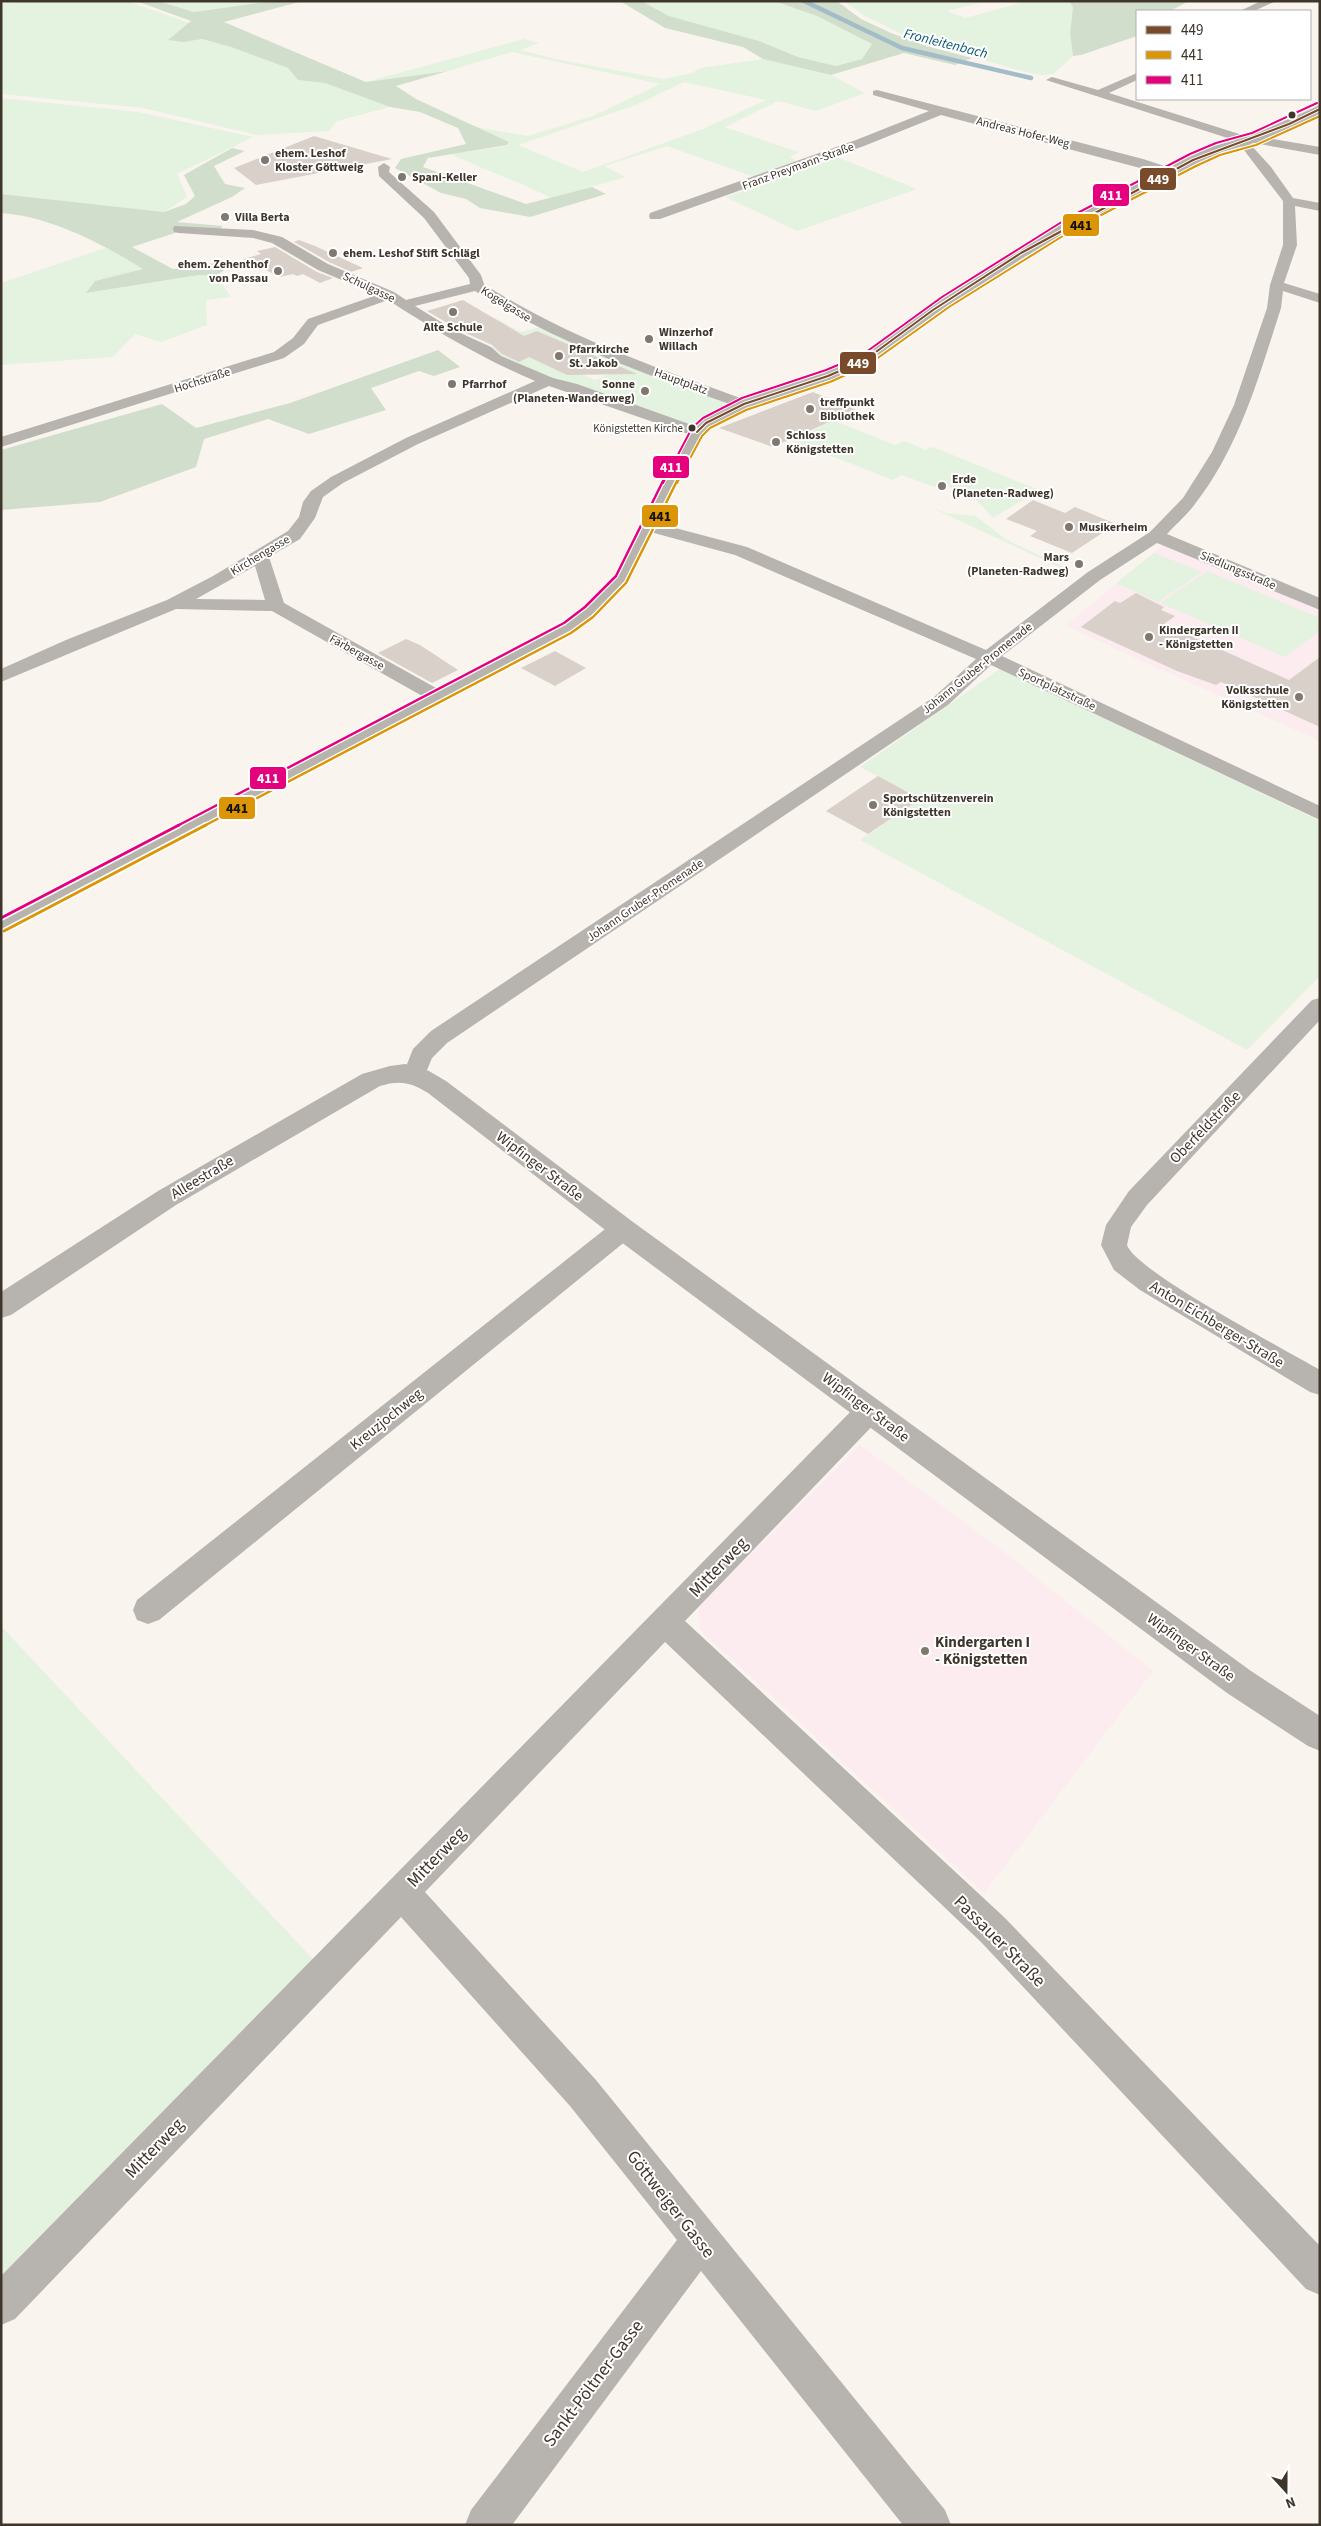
<svg xmlns="http://www.w3.org/2000/svg" width="1321" height="2526" viewBox="0 0 1321 2526" font-family="'Source Sans 3',sans-serif">
	<style>
		.education { fill: #fcebef }
		.green { fill: #e4f2e0; fill-rule: evenodd }
		.forest { fill: #d1decc }
		.lines { fill: none; stroke-linecap: round; stroke-linejoin: round }
		.stream { stroke: #a2bdc7; stroke-width: 4.5 }
		.building { fill: #d9d1c9 }
		.minor { fill: #b7b3ae; fill-rule: evenodd }
		.tertiary { fill: #b7b3ae; fill-rule: evenodd }
		.secondary { fill: #b7b3ad; fill-rule: evenodd }
		.bus-1-casing { stroke: #fff; stroke-width: 4 }
		.bus-2-far2-casing { stroke: #fff; stroke-width: 4 }
		.bus-2-far1-casing { stroke: #fff; stroke-width: 5 }
		.bus-2-casing { stroke: #fff; stroke-width: 6 }
		.bus-3-far2-casing { stroke: #fff; stroke-width: 4 }
		.bus-3-far1-casing { stroke: #fff; stroke-width: 5 }
		.bus-3-casing { stroke: #fff; stroke-width: 6 }
		.bus-1 { stroke: #7a4b2a; stroke-width: 2 }
		.bus-2-far2 { stroke: #db9506; stroke-width: 2 }
		.bus-2-far1 { stroke: #db9506; stroke-width: 2.5 }
		.bus-2 { stroke: #db9506; stroke-width: 3 }
		.bus-3-far2 { stroke: #e5007d; stroke-width: 2 }
		.bus-3-far1 { stroke: #e5007d; stroke-width: 2.5 }
		.bus-3 { stroke: #e5007d; stroke-width: 3 }
		.bus-dot { fill: #3e352b; stroke: #fff; stroke-width: 2 }
		.poi-dot { fill: #807870; stroke: #fff; stroke-width: 2 }
		.labels { text-anchor: middle; stroke-width: 4; stroke-linejoin: round; paint-order: stroke }
		.far-bus-label { font-size: 11px; fill: #3e352b; stroke: #fff; text-anchor: end }
		.far-street-label { font-size: 12px; fill: #3e352b; stroke: #fff }
		.far-poi-label { font-size: 12px; font-weight: bold; fill: #3e352b; stroke: #fff; text-anchor: start }
		.far-water-label { font-size: 14px; font-style: italic; fill: #085972; stroke: #fff }
		.street-label { font-size: 15px; fill: #3e352b; stroke: #fff }
		.poi-label { font-size: 15px; font-weight: bold; fill: #3e352b; stroke: #fff; text-anchor: start }
		.near-street-label { font-size: 18px; fill: #3e352b; stroke: #fff }
		.line-badge { stroke: #fff; stroke-width: 2 }
		.badge-label { font-size: 14px; text-anchor: middle; font-weight: bold; fill: #fff }
		.pale-badge-label { font-size: 14px; text-anchor: middle; font-weight: bold; fill: #111 }
	</style>
	<rect width="100%" height="100%" fill="#faf4ef"/>
	<g class="education">
		<polygon points="1163,545 1320,609 1320,741 1065,626"/>
		<polygon points="860,1445 1004,1552 1153,1671 984,1893 701,1631 698,1608"/>
	</g>
	<g class="green">
		<polygon points="30,1 127,1 204,28 184,42 202,39 231,47 288,68 298,80 325,83 390,107 337,121 329,131 257,135 143,108 1,94 1,4"/>
		<polygon points="158,1 272,1 194,12"/>
		<polygon points="641,1 774,1 817,16 872,44 862,59 836,66 798,57 759,41 669,16"/>
		<polygon points="844,1 987,1 947,11 965,18 1028,1 1069,1 1073,7 1070,33 1073,56 1053,74 1042,75 1021,71 910,38 865,16"/>
		<path d="M524 39 539 43 520 50 560 60 663 79 692 73 700 68 763 59 831 75 865 93 816 111 778 101 725 127 798 152 790 157 798 162 757 178 667 146 604 166 626 177 551 198C518 181 484 170 451 154L507 146 509 142 476 127 528 136 593 116 660 84 512 52 448 71 366 82ZM684 82 766 100 703 129 583 172 518 145 636 105Z"/>
		<polygon points="1,98 138,112 253,137 177,174 187,197 164,212 1,194"/>
		<polygon points="837,157 917,189 797,231 726,197"/>
		<polygon points="108,247 144,269 95,281 87,293 199,275 216,276 231,297 206,300 207,325 161,342 135,334 113,357 1,365 1,283"/>
		<path d="M495 318 521 332 544 326 622 360 744 404 706 423 697 432C656 417 615 401 574 387 544 378 510 371 486 350L496 345 465 329ZM537 331 560 341 556 343 570 346 567 348 575 352 579 350 582 352 579 353 586 357 590 355 594 357 590 359 602 361 604 364 596 365 612 373 595 380 578 372 576 375H571L570 373 556 370 559 368 545 364 548 362 539 359 536 360 533 358 536 357 523 354 528 351 516 348 520 347 519 345 513 346 519 342 515 340 524 339 523 337 532 339 533 336 530 334Z"/>
		<polygon points="833,420 895,445 905,441 925,450 933,447 1039,490 993,518 972,496 941,484 934,487 902,475 893,480 793,441"/>
		<polygon points="928,506 946,513 976,516 1007,540 1064,567 1061,568"/>
		<polygon points="1154,553 1202,572 1158,602 1116,583"/>
		<polygon points="1207,571 1320,618 1320,631 1285,657 1160,603"/>
		<polygon points="1000,669 1320,821 1320,976 1247,1050 860,840 920,799 860,767"/>
		<polygon points="1,1626 322,1969 1,2284"/>
	</g>
	<g class="forest">
		<polygon points="136,1 158,1 194,12 272,1 303,1 224,22 366,82 448,71 396,86 416,99 509,142 507,145 428,158 423,167 526,204 592,187 606,194 530,217 480,208 466,199 441,193 395,168 401,159 466,144 458,128 420,112 390,107 325,83 298,80 288,68 231,47 202,39 184,42 168,40 191,21"/>
		<polygon points="620,1 641,1 669,16 759,41 798,57 836,66 862,59 872,44 817,16 774,1 838,2 861,19 891,33 926,46 972,58 955,65 904,53 831,75 763,59 743,47 665,28"/>
		<polygon points="1069,1 1184,1 1187,2 1170,11 1137,11 1137,36 1081,55 1073,56 1070,33 1073,7"/>
		<path d="M232 148 245 151 214 166 225 184 245 188 232 197 177 222 223 226 220 229 181 231 132 247 173 269 236 260 244 264 227 268 216 276 199 275 86 293 95 281 143 269C103 244 49 216 1 213V194L164 212 186 204 195 196 184 175Z"/>
		<polygon points="438,350 460,367 434,376 419,371 371,388 386,410 309,434 268,419 204,439 196,467 100,502 1,510 1,450 162,404 196,428 290,403"/>
	</g>
	<g class="lines">
		<polyline class="stream" points="804,1 902,48 1031,78"/>
	</g>
	<g class="building">
		<polygon points="314,136 392,159 256,185 234,168"/>
		<polygon points="299,240 315,246 363,268 351,272 329,262 294,242"/>
		<polygon points="275,247 317,272 333,278 320,283 303,274 297,276 293,274 280,277 243,259 261,254 257,251"/>
		<polygon points="463,300 524,336 537,331 637,374 567,375 529,357 519,362 502,354 492,345 459,330 427,311"/>
		<polygon points="813,392 856,410 773,447 719,428"/>
		<polygon points="1033,500 1065,513 1075,507 1116,524 1072,553 1030,536 1037,531 1006,519"/>
		<polygon points="1136,593 1164,607 1161,610 1175,616 1164,624 1289,680 1320,657 1320,727 1221,682 1216,685 1177,671 1081,627 1115,601 1120,603"/>
		<polygon points="406,639 420,645 458,670 432,683 378,653"/>
		<polygon points="555,651 586,668 555,686 521,668"/>
		<polygon points="878,776 920,799 868,834 826,811"/>
	</g>
	<g class="lines">
		<g class="minor">
			<polygon points="1261,1 1276,1 1254,11 1240,11"/>
			<path d="M1137 73V80L1109 93 1252 138 1254 141 1250 144 1271 167 1293 198 1320 203V211L1295 206 1297 245 1284 283 1320 294V303L1283 291 1281 308C1259 376 1240 446 1195 504 1187 515 1176 524 1167 534L1320 598V610L1157 543 1100 580 1002 656 1320 806V820L991 665 948 705 447 1043 432 1058 423 1080 415 1082 407 1080 403 1074 413 1049 431 1031 934 697 976 659 735 555 643 530 641 526 643 522 649 521 747 547 986 650 1088 572 1150 532 1183 498 1212 452 1234 405 1267 308 1270 285 1283 245V201L1237 141 1046 80 1052 77 1098 90Z"/>
			<polygon points="877,90 1143,159 1174,169 1176,172 1170,176 941,115 864,146 660,219 650,219 649,216 650,213 856,140 929,111 873,95 873,91"/>
			<path d="M384 163 390 167 389 172 434 212 481 275 484 284C566 337 657 368 749 401L752 404 749 407H739C647 375 557 343 475 291L415 306 454 330 491 347 501 356 553 378 577 384 703 429 705 432 703 435H691L549 386 418 444 343 483 323 497 315 518 300 539 269 557 284 603 445 693 447 697 445 701H431L272 611 176 609 1 682V669L66 640 167 600 213 576 288 531 299 517 303 502 311 491 331 477 406 438 535 381C483 359 436 331 388 300L318 325 304 344 284 358 1 447V437L274 352 293 338 308 319 377 295 318 270 272 243 253 238 179 233 174 232 173 229 174 226 253 230 282 237 328 264 394 292 406 300 470 284 469 278 424 218 379 176 378 167ZM255 566 265 600 196 599Z"/>
			<path d="M1320 998V1020L1147 1205 1131 1227 1127 1245C1135 1271 1288 1351 1320 1370V1395L1310 1392 1140 1290 1114 1270 1101 1245 1106 1225 1129 1191 1312 1000Z"/>
			<polygon points="623,1219 632,1222 636,1229 632,1236 159,1620 148,1624 137,1620 133,1610 137,1600 614,1222"/>
			<polygon points="870,1398 880,1402 884,1410 880,1418 685,1621 1005,1918 1320,2246 1320,2295 1306,2289 981,1942 665,1642 425,1892 596,2080 945,2510 951,2525 903,2525 701,2271 512,2525 465,2525 471,2510 677,2240 570,2106 401,1917 15,2319 1,2325 1,2276 860,1402"/>
		</g>
		<path class="tertiary" d="M405 1064 429 1071 446 1081 633 1222 1251 1671 1320 1716V1751L1308 1746 1227 1693 613 1236 428 1093C411 1082 399 1080 380 1086L176 1205 11 1315 1 1318V1292L158 1191 362 1074 390 1066Z"/>
		<polygon class="secondary" points="1320,105 1320,114 1267,138 1320,147 1320,155 1254,143 1222,152 1197,163 1026,256 950,305 870,363 833,379 750,407 712,426 704,434 680,477 630,580 596,616 574,632 9,930 1,932 1,915 560,624 582,608 613,578 664,477 689,432 700,420 738,401 823,373 860,357 940,299 1066,221 1189,157 1214,146 1250,136"/>
		<defs>
			<polyline id="bus-1" points="697,432 706,423 744,404 828,376 865,360 933,310 1021,253 1193,160 1289,124 1320,109"/>
			<polyline id="bus-2-far2" points="677,483 702,436 710,428 746,410 830,382 868,365 949,307 1074,229 1196,166 1220,155 1256,145 1320,116"/>
			<polyline id="bus-2-far1" points="204,826 571,633 593,617 626,583 677,481"/>
			<polyline id="bus-2" points="4,931 206,825"/>
			<polyline id="bus-3-far2" points="663,483 692,428 703,418 742,398 826,370 862,355 942,297 1068,218 1190,154 1216,143 1252,133 1317,103"/>
			<polyline id="bus-3-far1" points="177,826 564,623 585,607 616,576 663,481"/>
			<polyline id="bus-3" points="1,918 179,825"/>
		</defs>
		<use href="#bus-1" class="bus-1-casing"/>
		<use href="#bus-2-far2" class="bus-2-far2-casing"/>
		<use href="#bus-2-far1" class="bus-2-far1-casing"/>
		<use href="#bus-2" class="bus-2-casing"/>
		<use href="#bus-3-far2" class="bus-3-far2-casing"/>
		<use href="#bus-3-far1" class="bus-3-far1-casing"/>
		<use href="#bus-3" class="bus-3-casing"/>
		<use href="#bus-1" class="bus-1"/>
		<use href="#bus-2-far2" class="bus-2-far2"/>
		<use href="#bus-2-far1" class="bus-2-far1"/>
		<use href="#bus-2" class="bus-2"/>
		<use href="#bus-3-far2" class="bus-3-far2"/>
		<use href="#bus-3-far1" class="bus-3-far1"/>
		<use href="#bus-3" class="bus-3"/>
	</g>
	<g class="bus-dot">
		<circle cx="1292" cy="115" r="4.5"/>
		<circle cx="692" cy="428" r="4.5"/>
	</g>
	<g class="poi-dot">
		<circle cx="265" cy="160" r="5"/>
		<circle cx="402" cy="177" r="5"/>
		<circle cx="225" cy="217" r="5"/>
		<circle cx="333" cy="253" r="5"/>
		<circle cx="278" cy="271" r="5"/>
		<circle cx="453" cy="312" r="5"/>
		<circle cx="649" cy="339" r="5"/>
		<circle cx="559" cy="356" r="5"/>
		<circle cx="452" cy="384" r="5"/>
		<circle cx="645" cy="391" r="5"/>
		<circle cx="810" cy="409" r="5"/>
		<circle cx="776" cy="442" r="5"/>
		<circle cx="942" cy="486" r="5"/>
		<circle cx="1069" cy="527" r="5"/>
		<circle cx="1079" cy="564" r="5"/>
		<circle cx="1149" cy="637" r="5"/>
		<circle cx="1299" cy="697" r="5"/>
		<circle cx="873" cy="805" r="5"/>
		<circle cx="925" cy="1651" r="5"/>
	</g>
	<g class="labels">
		<g class="far-bus-label">
			<text x="683" y="432">Königstetten Kirche</text>
		</g>
		<g class="far-street-label">
			<text transform="translate(1023 132) rotate(14)" y="4">Andreas Hofer-Weg</text>
			<text transform="translate(798 166) rotate(-20)" y="4">Franz Preymann-Straße</text>
			<text transform="translate(369 287) rotate(25)" y="4">Schulgasse</text>
			<text transform="translate(506 304) rotate(32)" y="4">Kogelgasse</text>
			<text transform="translate(202 380) rotate(-18)" y="4">Hochstraße</text>
			<text transform="translate(681 381) rotate(20)" y="4">Hauptplatz</text>
			<text transform="translate(260 555) rotate(-31)" y="4">Kirchengasse</text>
			<text transform="translate(1238 570) rotate(23)" y="4">Siedlungsstraße</text>
			<text transform="translate(357 652) rotate(29)" y="4">Färbergasse</text>
			<text transform="translate(977 668) rotate(-39)" y="4">Johann Gruber-Promenade</text>
			<text transform="translate(1057 689) rotate(25)" y="4">Sportplatzstraße</text>
			<text transform="translate(645 900) rotate(-34)" y="4">Johann Gruber-Promenade</text>
		</g>
		<g class="far-poi-label">
			<text x="275" y="157">ehem. Leshof<tspan x="275" dy="14">Kloster Göttweig</tspan></text>
			<text x="412" y="181">Spani-Keller</text>
			<text x="235" y="221">Villa Berta</text>
			<text x="343" y="257">ehem. Leshof Stift Schlägl</text>
			<text x="268" y="268" text-anchor="end">ehem. Zehenthof<tspan x="268" dy="14">von Passau</tspan></text>
			<text x="453" y="331" text-anchor="middle">Alte Schule</text>
			<text x="659" y="336">Winzerhof<tspan x="659" dy="14">Willach</tspan></text>
			<text x="569" y="353">Pfarrkirche<tspan x="569" dy="14">St. Jakob</tspan></text>
			<text x="462" y="388">Pfarrhof</text>
			<text x="635" y="388" text-anchor="end">Sonne<tspan x="635" dy="14">(Planeten-Wanderweg)</tspan></text>
			<text x="820" y="406">treffpunkt<tspan x="820" dy="14">Bibliothek</tspan></text>
			<text x="786" y="439">Schloss<tspan x="786" dy="14">Königstetten</tspan></text>
			<text x="952" y="483">Erde<tspan x="952" dy="14">(Planeten-Radweg)</tspan></text>
			<text x="1079" y="531">Musikerheim</text>
			<text x="1069" y="561" text-anchor="end">Mars<tspan x="1069" dy="14">(Planeten-Radweg)</tspan></text>
			<text x="1159" y="634">Kindergarten II<tspan x="1159" dy="14">- Königstetten</tspan></text>
			<text x="1289" y="694" text-anchor="end">Volksschule<tspan x="1289" dy="14">Königstetten</tspan></text>
			<text x="883" y="802">Sportschützenverein<tspan x="883" dy="14">Königstetten</tspan></text>
		</g>
		<g class="far-water-label">
			<text transform="translate(946 43) rotate(14)" y="5">Fronleitenbach</text>
		</g>
		<g class="street-label">
			<text transform="translate(1205 1127) rotate(-46)" y="5">Oberfeldstraße</text>
			<text transform="translate(540 1166) rotate(37)" y="5">Wipfinger Straße</text>
			<text transform="translate(202 1177) rotate(-31)" y="5">Alleestraße</text>
			<text transform="translate(1217 1324) rotate(31)" y="5">Anton Eichberger-Straße</text>
			<text transform="translate(866 1407) rotate(37)" y="5">Wipfinger Straße</text>
			<text transform="translate(386 1419) rotate(-39)" y="5">Kreuzjochweg</text>
			<text transform="translate(1191 1647) rotate(36)" y="5">Wipfinger Straße</text>
		</g>
		<g class="poi-label">
			<text x="935" y="1647">Kindergarten I<tspan x="935" dy="17">- Königstetten</tspan></text>
		</g>
		<g class="near-street-label">
			<text transform="translate(718 1567) rotate(-46)" y="6">Mitterweg</text>
			<text transform="translate(436 1857) rotate(-46)" y="6">Mitterweg</text>
			<text transform="translate(1000 1941) rotate(45)" y="6">Passauer Straße</text>
			<text transform="translate(154 2148) rotate(-46)" y="6">Mitterweg</text>
			<text transform="translate(671 2204) rotate(52)" y="6">Göttweiger Gasse</text>
			<text transform="translate(593 2383) rotate(-53)" y="6">Sankt-Pöltner-Gasse</text>
		</g>
	</g>
	<g class="line-badge">
		<rect x="1139" y="167" width="38" height="24" rx="5" fill="#7a4b2a"/>
		<rect x="1092" y="183" width="38" height="24" rx="5" fill="#e5007d"/>
		<rect x="1062" y="213" width="38" height="24" rx="5" fill="#db9506"/>
		<rect x="839" y="351" width="38" height="24" rx="5" fill="#7a4b2a"/>
		<rect x="652" y="455" width="38" height="24" rx="5" fill="#e5007d"/>
		<rect x="641" y="504" width="38" height="24" rx="5" fill="#db9506"/>
		<rect x="249" y="766" width="38" height="24" rx="5" fill="#e5007d"/>
		<rect x="218" y="796" width="38" height="24" rx="5" fill="#db9506"/>
	</g>
	<g class="badge-label">
		<text x="1158" y="184">449</text>
		<text x="1111" y="200">411</text>
		<text x="858" y="368">449</text>
		<text x="671" y="472">411</text>
		<text x="268" y="783">411</text>
	</g>
	<g class="pale-badge-label">
		<text x="1081" y="230">441</text>
		<text x="660" y="521">441</text>
		<text x="237" y="813">441</text>
	</g>
	<rect width="1321" height="2526" fill="none" stroke="#3e352b" stroke-width="5"/>
	<rect x="1136" y="10" width="175" height="90" fill="#ffffff" stroke="#b2aeaa"/>
	<rect x="1146" y="26" width="25" height="8" fill="#7a4b2a" stroke="#b2aeaa"/>
	<text x="1181" y="35" font-size="15" fill="#3e352b">449</text>
	<rect x="1146" y="51" width="25" height="8" fill="#db9506" stroke="#b2aeaa"/>
	<text x="1181" y="60" font-size="15" fill="#3e352b">441</text>
	<rect x="1146" y="76" width="25" height="8" fill="#e5007d" stroke="#b2aeaa"/>
	<text x="1181" y="85" font-size="15" fill="#3e352b">411</text>
	<g transform="translate(1286 2491) rotate(159)" stroke="#ffffff" stroke-width="4" paint-order="stroke">
	<path d="M0-4L9 19L0 12L-9 19Z" fill="#3e352b"/>
	<text y="-8" font-size="14" font-weight="bold" text-anchor="middle" fill="#3e352b">N</text>
	</g>
</svg>
